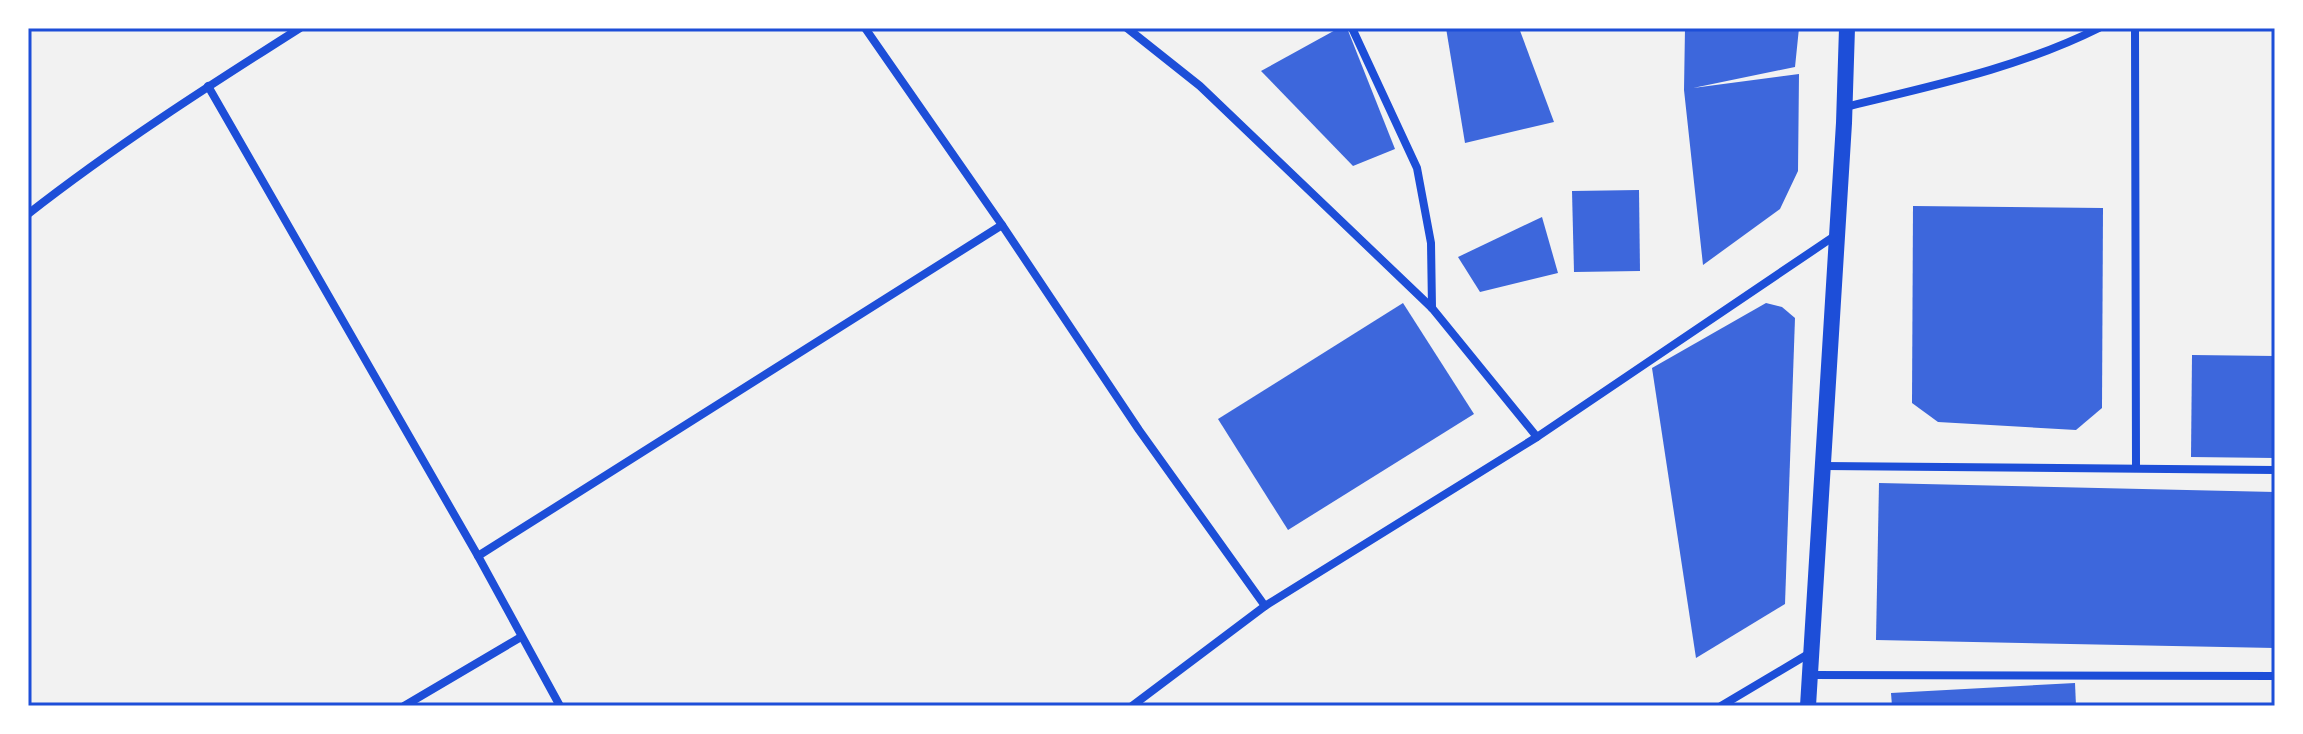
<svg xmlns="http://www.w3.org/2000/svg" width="2303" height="734" viewBox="0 0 2303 734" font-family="Arial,sans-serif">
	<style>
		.building { fill: #3d67dc }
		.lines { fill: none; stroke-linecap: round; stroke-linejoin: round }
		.minor { stroke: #1d4ed8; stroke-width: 8 }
		.secondary { stroke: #1d4ed8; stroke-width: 16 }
		.neatline { fill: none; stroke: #1d4ed8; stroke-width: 3 }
	</style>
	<rect width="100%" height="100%" fill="#f2f2f2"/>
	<g class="building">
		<polygon points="1339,28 1347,28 1395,149 1353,166 1261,71"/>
		<polygon points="1446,28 1519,28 1554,122 1465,143"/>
		<polygon points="1685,28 1799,28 1795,67 1693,88 1799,74 1798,171 1780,209 1703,265 1684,90"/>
		<polygon points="1639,190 1640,271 1574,272 1572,191"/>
		<polygon points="1913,206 2103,208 2102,408 2076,430 1938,422 1912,403"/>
		<polygon points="1542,217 1558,273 1480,292 1458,257"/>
		<polygon points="1403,303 1474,414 1288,530 1218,419"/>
		<polygon points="1766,303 1782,307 1795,318 1785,604 1696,658 1652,368"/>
		<polygon points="2192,355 2275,356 2275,458 2191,457"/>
		<polygon points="1879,483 2275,492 2275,648 1876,640"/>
		<polygon points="2075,683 2076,706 1892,706 1891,693"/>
	</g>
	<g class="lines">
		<g class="minor">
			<polyline points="865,28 1002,225"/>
			<polyline points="1127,28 1200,86 1432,308 1537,437"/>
			<polyline points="1352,28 1417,168 1431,243 1432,308"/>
			<polyline points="2135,28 2136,467"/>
			<polyline points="208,86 478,556 560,706"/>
			<path d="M1845 107C1931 86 2019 68 2099 28"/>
			<path d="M28 214C115 146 207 87 300 28"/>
			<polyline points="1824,466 2275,470"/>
			<polyline points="478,556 1002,225 1139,430 1265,606"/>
			<polyline points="1810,675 2275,676"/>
			<polyline points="404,706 521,637"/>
			<polyline points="1132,706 1265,606 1537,437 1836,235"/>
			<polyline points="1721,706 1810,653"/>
		</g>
		<polyline class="secondary" points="1808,706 1844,123 1847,28"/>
	</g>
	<rect width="2303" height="734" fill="none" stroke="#ffffff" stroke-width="60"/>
	<rect x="30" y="30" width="2243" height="674" class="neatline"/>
</svg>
